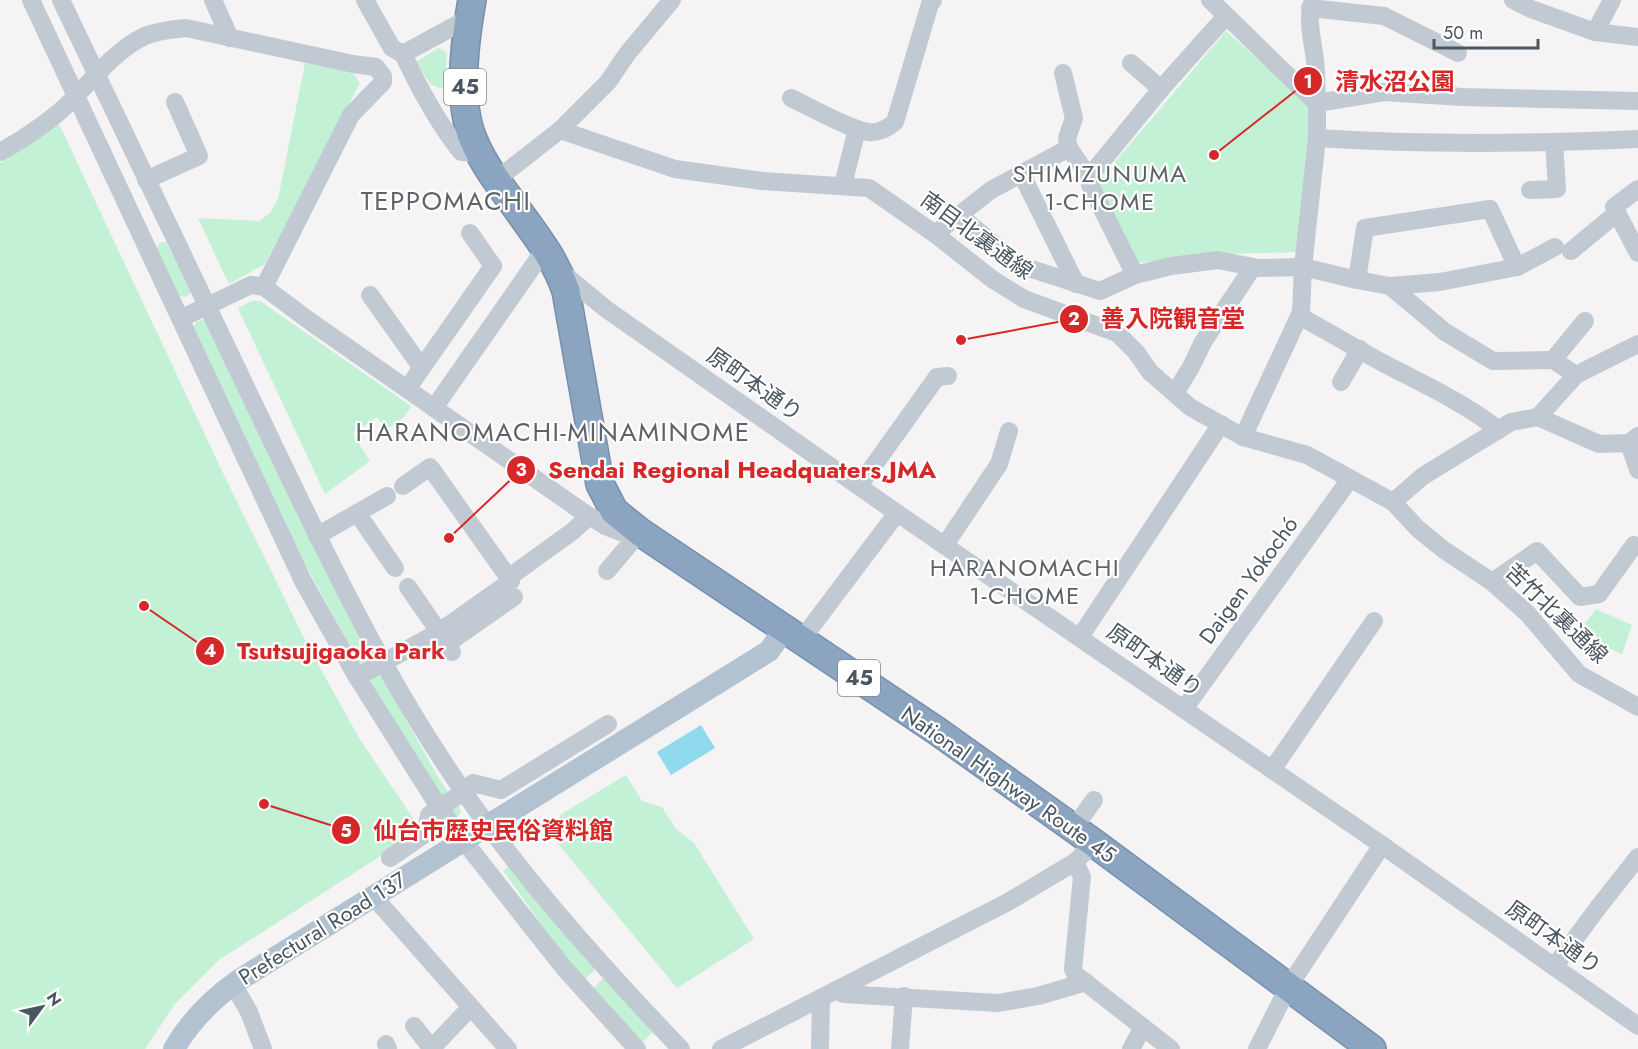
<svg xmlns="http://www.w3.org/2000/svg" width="1638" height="1049" viewBox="0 0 1638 1049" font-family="Jost,'Noto Sans JP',sans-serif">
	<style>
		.green { fill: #c3f1d5 }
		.water { fill: #90daee }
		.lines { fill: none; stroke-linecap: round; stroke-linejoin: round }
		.highway-casing { stroke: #7690ad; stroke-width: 30 }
		.minor { stroke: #c1cad2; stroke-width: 18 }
		.major { stroke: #b3c2d1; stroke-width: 22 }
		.highway { stroke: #8ba5c1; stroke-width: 27 }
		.minor-bridge { stroke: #c1cad2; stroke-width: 18 }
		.labels { text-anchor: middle; stroke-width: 4.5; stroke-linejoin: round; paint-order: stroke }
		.shield { fill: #fff; stroke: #808990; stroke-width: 1.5 }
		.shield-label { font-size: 21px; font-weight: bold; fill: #4a5661 }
		.street-label { font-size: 22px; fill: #4a5661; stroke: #fff }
		.neighbourhood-label { font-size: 24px; letter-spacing: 1.5px; fill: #5f6368; stroke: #fff }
		.quarter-label { font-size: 26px; letter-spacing: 1.5px; fill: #5f6368; stroke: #fff }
		.leader { fill: none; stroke: #d62828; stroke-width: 2 }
		.callout-dot { fill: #d62828; stroke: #fff; stroke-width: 2 }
		.mark-label { font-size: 18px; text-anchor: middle; font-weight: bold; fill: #fff }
		.callout-label { font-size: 24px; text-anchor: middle; font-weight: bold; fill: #d62828; stroke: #fff; stroke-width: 4.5; stroke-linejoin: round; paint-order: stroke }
	</style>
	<rect width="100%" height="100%" fill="#f5f3f3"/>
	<g class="green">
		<polygon points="1226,31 1308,103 1312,123 1296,252 1220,254 1137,263 1094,187"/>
		<polygon points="438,48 445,51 447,55 444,84 441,89 430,84 416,62"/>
		<polygon points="305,63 353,73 360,83 265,264 229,284 198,218 259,221 270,213 278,199"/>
		<polygon points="59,124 222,471 309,648 359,738 421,830 219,960 175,1004 145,1049 0,1049 0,163"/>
		<polygon points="161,242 166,242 191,292 186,297 178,296 156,249"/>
		<polygon points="252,301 260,301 411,406 405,416 386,430 377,417 353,434 370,461 325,494 238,308"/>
		<polygon points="201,320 204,320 370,654 369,663 360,665 303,560 194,327 196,322"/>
		<polygon points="1596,609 1632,625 1622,654 1584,637 1585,623"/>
		<polygon points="380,673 438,777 460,809 461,813 456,817 370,685 369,679"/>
		<polygon points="626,775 642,801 662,807 676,829 694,843 754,939 677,988 555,840 560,815"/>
		<path d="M510 865 596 969 583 981C553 947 531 907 503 871Z"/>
		<polygon points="604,978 654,1031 642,1043 591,990"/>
	</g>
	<polygon class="water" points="701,725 715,748 671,775 657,752"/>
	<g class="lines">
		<defs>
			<path id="highway" d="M472 0C465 39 458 93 470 131 479 158 496 180 512 202 533 232 554 256 566 291L600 484 614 511 640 532 937 731 1094 843 1372 1049"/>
		</defs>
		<use href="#highway" class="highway-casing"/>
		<g class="minor">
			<polyline points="31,0 303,581 357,677 437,804 463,840 564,968 637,1049"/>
			<path d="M61 0C125 136 190 271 255 406 317 535 377 666 459 785 524 880 602 966 681 1049"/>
			<polyline points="213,0 230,38"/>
			<polyline points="365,0 392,48 403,54"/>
			<path d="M1210 0C1246 34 1281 70 1317 103V138L1303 267 1301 312 1243 437"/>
			<path d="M1313 0C1306 20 1313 41 1315 61 1317 75 1316 89 1317 103L1384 92 1462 97 1638 101"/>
			<polyline points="1513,0 1531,9 1595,32 1638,37"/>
			<polyline points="1310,8 1384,16 1458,53"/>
			<polyline points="1226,16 1161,89 1089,177 1090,185 1135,275 1171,266 1218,260 1258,268 1303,267 1357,280 1390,286 1440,282 1517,267 1555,247"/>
			<polyline points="1595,32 1612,0"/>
			<path d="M403 54C419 88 438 123 461 152L480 153"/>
			<polyline points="403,54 469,18"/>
			<polyline points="1131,63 1161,89"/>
			<polyline points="1063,73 1074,118 1067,138 1069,148 1089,177"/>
			<path d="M791 98C808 106 853 131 869 132 879 133 888 128 895 122L930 4 933 0"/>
			<polyline points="560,130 675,169 762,181 869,188 935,234 992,279 1024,299 1117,333 1136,352 1150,372 1190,407 1243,437 1307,455 1393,502 1418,529 1444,550 1492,582 1528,614 1579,674 1638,707"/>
			<path d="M1317 138C1424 145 1530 144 1638 139"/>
			<path d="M0 152C20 141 40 128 58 113 85 90 112 51 145 36 158 31 173 29 186 28L353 64 376 67 383 76V82L351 115 264 287"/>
			<polyline points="1022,175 1076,284"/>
			<polyline points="146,180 199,156 175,102"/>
			<polyline points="496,180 560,130 608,82 627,54 672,0"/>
			<polyline points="843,185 857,129"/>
			<polyline points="1638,189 1614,207 1638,253"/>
			<polyline points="1530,190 1557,189 1554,143"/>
			<polyline points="960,216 1019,265 1100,291 1135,275"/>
			<polyline points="935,234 991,190 1069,148"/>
			<polyline points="1571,251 1617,213"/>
			<polyline points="560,271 606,309 897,513 1382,845 1638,1026"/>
			<polyline points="1357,280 1365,228 1490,209 1517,267"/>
			<polyline points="1390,286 1445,332 1493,361 1553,360 1576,375"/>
			<polyline points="370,295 422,368"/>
			<path d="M1299 316C1327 331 1355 348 1383 363 1423 384 1463 402 1499 430"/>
			<polyline points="182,318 251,285 264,287 311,322 580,510 605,526 620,532 635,528"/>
			<polyline points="1553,360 1585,321"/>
			<polyline points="1341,382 1360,349"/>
			<polyline points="407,389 493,266 470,233"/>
			<polyline points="1175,393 1191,367 1203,342 1253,267"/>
			<polyline points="434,408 545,249"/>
			<polyline points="1538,417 1576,375 1638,344"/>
			<polyline points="1629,443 1638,470"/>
			<polyline points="403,486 430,467 511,581 439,632 452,652"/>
			<polyline points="859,486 937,377 948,376"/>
			<polyline points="1393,502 1423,476 1511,422 1538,417 1599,444 1629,443 1638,436"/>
			<polyline points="357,513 387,496"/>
			<polyline points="317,536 357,513 395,568"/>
			<polyline points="945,545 999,464 1009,431"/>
			<polyline points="607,571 640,532"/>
			<polyline points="508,578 573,531 589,516"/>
			<polyline points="1492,582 1537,551 1580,597 1599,594 1634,545"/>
			<polyline points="1080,637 1221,424"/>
			<polyline points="802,639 897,513"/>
			<polyline points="447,644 514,597"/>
			<polyline points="357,677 439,632 408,587"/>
			<polyline points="1184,709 1350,479"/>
			<polyline points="1272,770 1374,621"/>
			<polyline points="473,783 501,790 608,724"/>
			<polyline points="1073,829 1094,800"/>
			<polyline points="1075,862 1082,877 1073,969 1076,975 1171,1049"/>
			<polyline points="373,896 508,1049"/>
			<polyline points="1554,967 1597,909 1638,857"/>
			<polyline points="233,984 249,1012 263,1049"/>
			<polyline points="836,990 843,994 998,1003 1038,996 1086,982"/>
			<polyline points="414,1026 432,1049"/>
			<polyline points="386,1044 388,1049"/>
			<polyline points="431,1049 470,1008"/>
			<polyline points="721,1049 1008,902 1075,862 1094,843"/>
			<polyline points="820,1049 821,998"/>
			<polyline points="900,1049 904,996"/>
			<polyline points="1131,1049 1143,1027"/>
			<polyline points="1257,1049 1289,986 1382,845"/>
		</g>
		<path class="major" d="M174 1049C190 1021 212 999 239 980L769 651 785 628"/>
		<use href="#highway" class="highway"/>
		<polyline class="minor-bridge" points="390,858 425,834 429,815 474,785"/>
	</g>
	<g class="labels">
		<g class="shield">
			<rect x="444" y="69" width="42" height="36" rx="4.5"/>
			<rect x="838" y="660" width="42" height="36" rx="4.5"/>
		</g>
		<g class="shield-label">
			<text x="465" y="94">45</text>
			<text x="859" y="685">45</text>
		</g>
		<g class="street-label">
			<text transform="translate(977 235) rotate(36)" y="8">南目北裏通線</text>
			<text transform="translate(755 384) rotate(35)" y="8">原町本通り</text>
			<text transform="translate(1248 580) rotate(-54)" y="8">Daigen Yokochó</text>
			<text transform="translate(1557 613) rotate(44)" y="8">苦竹北裏通線</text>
			<text transform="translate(1155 660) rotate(35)" y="8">原町本通り</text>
			<text transform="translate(1009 784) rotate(35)" y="8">National Highway Route 45</text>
			<text transform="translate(322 928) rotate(-32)" y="8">Prefectural Road 137</text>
			<text transform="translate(1554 937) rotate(35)" y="8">原町本通り</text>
		</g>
		<g class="neighbourhood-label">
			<text x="1100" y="182">SHIMIZUNUMA<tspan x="1100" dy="28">1-CHOME</tspan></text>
			<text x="1025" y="576">HARANOMACHI<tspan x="1025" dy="28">1-CHOME</tspan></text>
		</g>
		<g class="quarter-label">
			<text x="446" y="210">TEPPOMACHI</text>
			<text x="553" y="441">HARANOMACHI-MINAMINOME</text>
		</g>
	</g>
	<path class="leader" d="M1214 155L1308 81M961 340L1074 319M449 538L521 470M144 606L210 651M264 804L346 830"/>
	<g class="callout-dot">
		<circle cx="1214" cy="155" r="6"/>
		<circle cx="961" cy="340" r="6"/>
		<circle cx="449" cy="538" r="6"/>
		<circle cx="144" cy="606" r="6"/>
		<circle cx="264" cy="804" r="6"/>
		<circle cx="1308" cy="81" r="15"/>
		<circle cx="1074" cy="319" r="15"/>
		<circle cx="521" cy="470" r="15"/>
		<circle cx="210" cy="651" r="15"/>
		<circle cx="346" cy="830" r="15"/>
	</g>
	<g class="mark-label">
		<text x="1308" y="88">1</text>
		<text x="1074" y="325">2</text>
		<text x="521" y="476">3</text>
		<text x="210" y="657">4</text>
		<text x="346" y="837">5</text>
	</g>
	<g class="callout-label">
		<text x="1395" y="90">清水沼公園</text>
		<text x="1173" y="327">善入院観音堂</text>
		<text x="742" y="478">Sendai Regional Headquaters,JMA</text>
		<text x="341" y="659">Tsutsujigaoka Park</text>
		<text x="493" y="839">仙台市歴史民俗資料館</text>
	</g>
	<g transform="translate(42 1007) rotate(57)" stroke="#ffffff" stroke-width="4.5" paint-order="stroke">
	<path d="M0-4.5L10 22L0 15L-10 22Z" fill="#4a5661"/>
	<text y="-9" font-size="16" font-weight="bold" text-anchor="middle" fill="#4a5661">N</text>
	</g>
	<path d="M1434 39v9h104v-9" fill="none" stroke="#4a5661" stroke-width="3"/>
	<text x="1443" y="39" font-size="18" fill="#4a5661" stroke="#ffffff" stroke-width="4.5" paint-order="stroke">50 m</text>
</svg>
